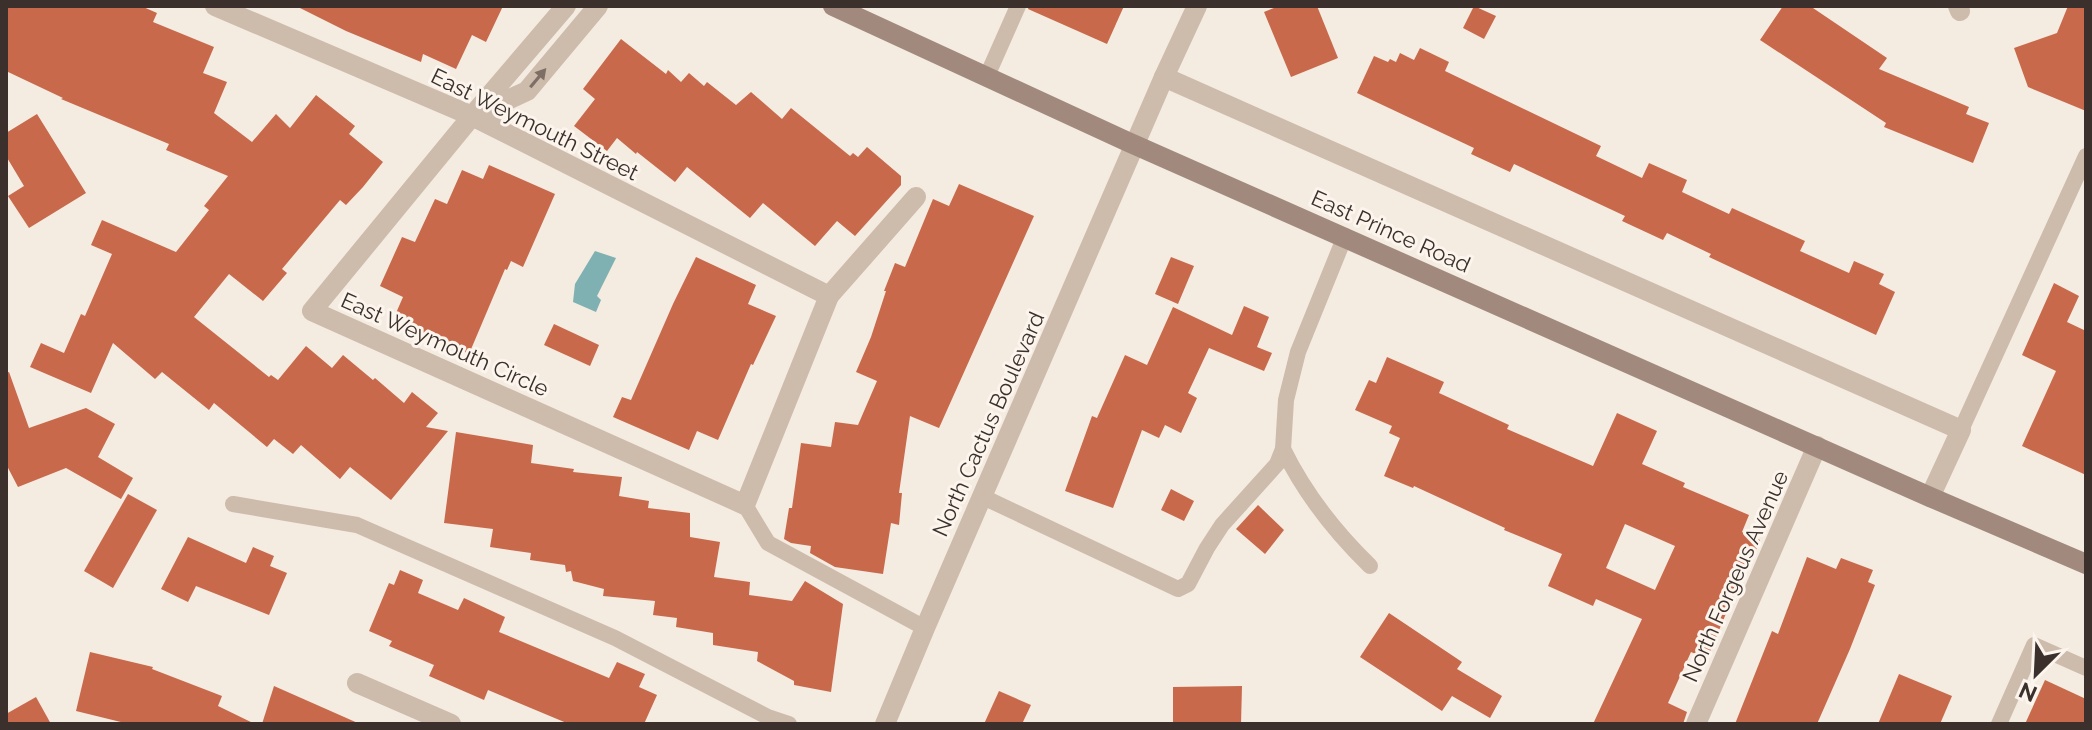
<svg xmlns="http://www.w3.org/2000/svg" width="2092" height="730" viewBox="0 0 2092 730" font-family="Raleway,sans-serif">
	<style>
		.water { fill: #7fb0b2 }
		.building { fill: #c8694b; fill-rule: evenodd }
		.lines { fill: none; stroke-linecap: round; stroke-linejoin: round }
		.lane { stroke: #cdbbac; stroke-width: 16 }
		.street { stroke: #cdbbac; stroke-width: 20 }
		.secondary { stroke: #a18a7d; stroke-width: 20 }
		.oneway { fill: #7d6f65 }
		.labels { text-anchor: middle; stroke-width: 6; stroke-linejoin: round; paint-order: stroke }
		.street-label { font-size: 22px; fill: #3b302b; stroke: #fbf5ee }
	</style>
	<rect width="100%" height="100%" fill="#f4ebe1"/>
	<polygon class="water" points="595,251 616,258 597,296 601,300 596,312 573,302 575,284"/>
	<g class="building">
		<polygon points="6,6 141,6 157,13 153,22 214,47 203,73 227,82 214,113 252,142 276,114 290,128 316,95 355,126 349,134 383,162 363,187 346,205 340,200 282,269 287,273 263,301 229,274 194,317 269,377 271,375 278,380 306,346 332,368 343,355 373,380 375,378 404,403 412,392 438,413 426,427 448,431 391,500 350,467 340,479 301,445 293,454 274,439 267,447 214,403 209,410 162,372 155,379 113,343 91,393 30,367 41,343 64,353 81,314 85,316 112,254 91,245 102,220 176,252 209,210 204,206 228,176 166,150 169,144 61,99 63,98 6,71"/>
		<polygon points="296,6 503,6 486,42 472,35 456,69 423,54 421,62 346,31"/>
		<polygon points="1029,6 1124,6 1107,44 1028,9"/>
		<polygon points="1279,6 1317,6 1338,58 1291,77 1264,12"/>
		<polygon points="1474,6 1496,16 1484,39 1463,28"/>
		<polygon points="1783,6 1810,6 1887,58 1879,69 1969,107 1966,114 1989,123 1973,163 1884,127 1886,123 1760,40"/>
		<polygon points="2068,6 2086,6 2086,111 2028,87 2014,48 2057,33"/>
		<polygon points="621,39 666,74 668,70 681,82 689,73 704,86 707,82 736,105 751,92 782,119 791,108 850,156 853,153 858,157 867,147 901,176 901,185 855,236 837,221 815,246 763,203 750,218 687,167 675,182 637,152 636,154 617,138 607,151 574,126 595,99 583,89"/>
		<polygon points="1420,48 1449,62 1445,71 1601,146 1596,156 1642,178 1649,163 1687,180 1682,192 1729,214 1732,208 1805,241 1800,251 1849,273 1854,261 1884,274 1879,284 1895,292 1876,335 1709,257 1711,254 1667,233 1663,240 1622,221 1625,216 1514,164 1510,172 1471,154 1474,148 1357,93 1374,56 1388,62 1390,59 1396,62 1400,53 1414,60"/>
		<polygon points="37,114 86,193 29,228 8,196 24,186 6,156 6,133"/>
		<polygon points="489,165 555,194 523,267 511,261 507,270 505,269 469,354 393,320 403,297 380,286 402,237 415,242 435,199 447,204 462,170 483,179"/>
		<polygon points="959,184 1034,216 939,428 910,416 899,493 902,493 899,525 891,523 883,574 835,567 810,553 811,546 791,543 784,539 789,508 792,508 801,443 831,447 835,422 858,425 877,381 856,372 871,337 886,291 884,291 895,263 905,267 933,199 949,206"/>
		<polygon points="696,257 756,285 748,304 776,316 753,365 751,364 718,440 697,431 689,450 613,417 622,397 631,400 673,304"/>
		<polygon points="1171,257 1194,266 1178,304 1155,294"/>
		<polygon points="2054,283 2079,296 2067,322 2086,331 2086,475 2022,446 2056,371 2022,355"/>
		<polygon points="1244,306 1269,317 1257,347 1272,353 1264,371 1209,348 1188,393 1197,398 1181,433 1165,425 1159,438 1142,430 1113,508 1065,491 1092,416 1097,418 1125,355 1147,365 1173,307 1232,335"/>
		<polygon points="554,324 599,345 590,366 544,345"/>
		<path d="M1387 357 1444 382 1439 393 1509 425 1507 429 1593 466 1617 413 1657 431 1642 464 1685 483 1683 487 1749 515 1742 532 1760 540 1751 562 1748 561 1707 659 1691 652 1668 703 1687 712 1683 724H1593L1642 619 1596 599 1593 606 1548 586 1562 554 1504 530 1505 528 1414 486 1413 488 1384 476 1400 438 1389 433 1392 426 1355 410 1369 380 1376 383ZM1625 524 1675 546 1655 590 1606 568Z"/>
		<polygon points="9,372 29,428 86,408 115,424 98,457 133,478 121,499 66,468 18,487 6,464 6,373"/>
		<polygon points="456,432 533,445 531,463 574,469 573,472 622,477 619,496 649,501 648,508 690,513 690,537 720,542 714,577 750,582 749,595 792,601 805,581 843,604 831,692 794,685 794,681 757,661 758,652 713,645 713,633 676,627 677,618 653,615 655,601 603,596 604,589 573,581 571,571 566,572 565,565 530,560 531,553 490,547 493,529 444,523"/>
		<polygon points="1171,489 1194,501 1184,521 1161,510"/>
		<polygon points="128,494 157,510 113,588 84,571"/>
		<polygon points="1258,505 1284,530 1265,554 1236,529"/>
		<polygon points="188,537 246,563 253,547 274,556 270,566 287,573 269,615 196,586 188,602 161,589"/>
		<polygon points="1807,557 1836,569 1841,558 1873,570 1868,582 1875,585 1850,649 1817,724 1735,724 1772,631 1778,634"/>
		<polygon points="400,570 423,580 418,593 458,610 464,598 505,617 499,632 609,678 617,662 645,674 639,687 657,695 644,724 569,724 488,690 484,700 429,676 434,665 389,646 392,641 369,631 389,583 394,585"/>
		<polygon points="1389,613 1462,662 1457,669 1502,696 1490,718 1452,696 1442,711 1360,657"/>
		<polygon points="90,652 153,667 152,669 222,696 218,706 255,724 129,724 76,711"/>
		<polygon points="1899,674 1952,696 1940,724 1878,724"/>
		<polygon points="2045,680 2086,699 2086,724 2025,724"/>
		<polygon points="274,686 360,724 262,724"/>
		<polygon points="1242,686 1241,724 1173,724 1173,687"/>
		<polygon points="999,691 1031,705 1022,724 984,724"/>
		<polygon points="36,697 51,724 6,724 6,714"/>
	</g>
	<g class="lines">
		<g class="lane">
			<polyline points="987,76 1018,6"/>
			<polyline points="1961,430 2086,156"/>
			<path d="M1283 449C1305 494 1334 531 1370 566"/>
			<polyline points="983,497 1178,589 1188,584 1207,548 1222,525 1277,464 1283,449 1286,400 1298,352 1345,236"/>
			<polyline points="233,504 357,525 615,638 768,717 789,724"/>
			<polyline points="745,505 768,543 925,628"/>
			<polyline points="1999,724 2034,645 2086,668"/>
		</g>
		<g class="street">
			<polyline points="215,6 472,116 829,296 745,505 312,311 472,116 566,6"/>
			<polyline points="1958,6 1960,11"/>
			<polyline points="1164,77 1961,430 1930,497"/>
			<polyline points="479,113 527,91 598,6"/>
			<polyline points="829,296 916,197"/>
			<polyline points="357,683 451,724"/>
			<polyline points="885,724 925,628 1164,77 1197,6"/>
			<polyline points="1696,724 1817,446"/>
		</g>
		<polyline class="secondary" points="833,6 1126,141 1930,497 2086,564"/>
	</g>
	<defs><path id="oneway-solid" d="M-6-.8H1V-3.2L6.5 0L1 3.2V.8H-6Z" transform="scale(2)"/></defs>
	<use class="oneway" href="#oneway-solid" transform="translate(538 78) rotate(-50)"/>
	<g class="labels">
		<g class="street-label">
			<text transform="translate(535 124) rotate(26)" y="8">East Weymouth Street</text>
			<text transform="translate(1391 231) rotate(24)" y="8">East Prince Road</text>
			<text transform="translate(445 344) rotate(24)" y="8">East Weymouth Circle</text>
			<text transform="translate(988 424) rotate(-66)" y="8">North Cactus Boulevard</text>
			<text transform="translate(1735 576) rotate(-66)" y="8">North Forgeus Avenue</text>
		</g>
	</g>
	<rect width="2092" height="730" fill="none" stroke="#3b302b" stroke-width="16"/>
	<g transform="translate(2036 674) rotate(204)" stroke="#fbf5ee" stroke-width="6" paint-order="stroke">
	<path d="M0-6L14 30L0 20L-14 30Z" fill="#3b302b"/>
	<text y="-12" font-size="22" font-weight="bold" text-anchor="middle" fill="#3b302b">N</text>
	</g>
</svg>
